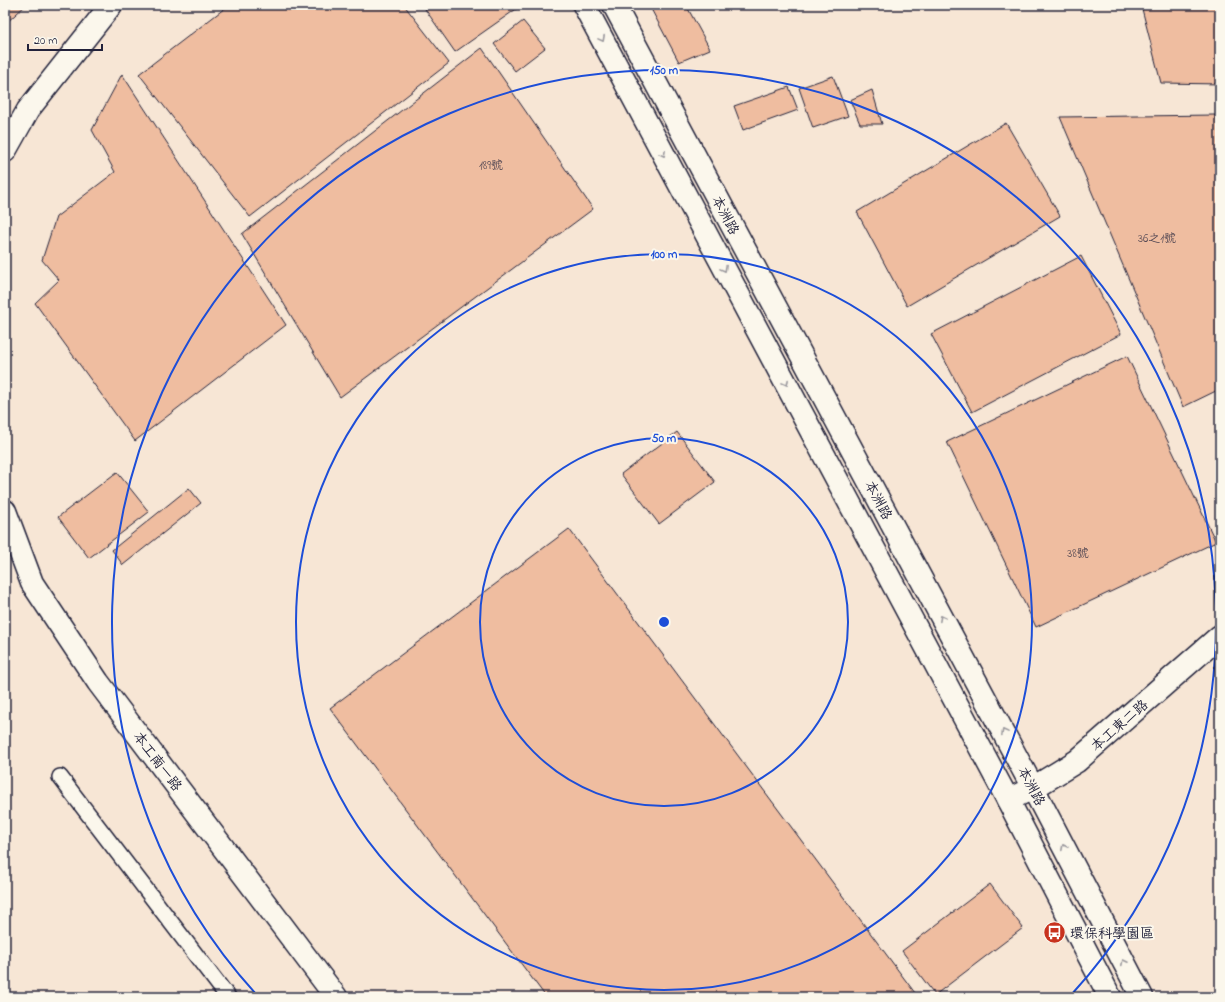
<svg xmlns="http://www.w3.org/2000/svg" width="1225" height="1002" viewBox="0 0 1225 1002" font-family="'Indie Flower','LXGW WenKai TC',sans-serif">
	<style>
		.built { fill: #f7e6d5 }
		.building { fill: #efbda0; stroke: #22223b }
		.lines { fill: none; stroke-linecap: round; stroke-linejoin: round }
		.service-casing { stroke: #22223b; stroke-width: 18 }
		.minor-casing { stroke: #22223b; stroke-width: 25 }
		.secondary-casing { stroke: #22223b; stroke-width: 25 }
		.service { stroke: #fbf7ec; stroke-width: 15 }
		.minor { stroke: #fbf7ec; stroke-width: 22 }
		.secondary { stroke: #fbf7ec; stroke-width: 22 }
		.oneway { stroke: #99979c }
		.ring { fill: none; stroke: #1d4ed8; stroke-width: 2 }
		.labels { text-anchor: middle; stroke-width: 4; stroke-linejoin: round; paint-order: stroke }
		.number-label { font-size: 12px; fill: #554954 }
		.street-label { font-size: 14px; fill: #22223b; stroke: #fbf7ec }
		.poi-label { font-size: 14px; fill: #22223b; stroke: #fbf7ec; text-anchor: start }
		.centre { fill: #1d4ed8; stroke: #fbf7ec; stroke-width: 2 }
		.ring-label { font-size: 12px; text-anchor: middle; font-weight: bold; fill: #1d4ed8; stroke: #fbf7ec; stroke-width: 4; stroke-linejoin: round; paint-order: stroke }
	</style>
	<rect width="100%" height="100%" fill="#fbf7ec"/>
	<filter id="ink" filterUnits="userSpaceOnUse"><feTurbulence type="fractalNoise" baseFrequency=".025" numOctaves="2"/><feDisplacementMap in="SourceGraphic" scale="8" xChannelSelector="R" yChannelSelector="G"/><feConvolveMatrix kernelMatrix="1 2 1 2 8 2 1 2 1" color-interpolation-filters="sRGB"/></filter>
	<g filter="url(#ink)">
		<rect class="built" x="5" y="5" width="1215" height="992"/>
		<g class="building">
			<polygon points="5,5 26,5 5,24"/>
			<polygon points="229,5 404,5 449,63 250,217 139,74"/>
			<polygon points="431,5 522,5 455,52 425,9"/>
			<polygon points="649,5 686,5 710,49 679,62"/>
			<polygon points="1141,5 1220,5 1220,84 1161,83"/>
			<polygon points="523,21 545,48 515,71 494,44"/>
			<polygon points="482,48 593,209 340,397 242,234"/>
			<polygon points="122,74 286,325 135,441 35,303 59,280 42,260 56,217 115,172 92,130"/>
			<polygon points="833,76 848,116 813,128 799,88"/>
			<polygon points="789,87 798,110 743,130 734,106"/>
			<polygon points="872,90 882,124 860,124 850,100"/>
			<polygon points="1215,115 1220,128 1220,389 1183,407 1060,117"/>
			<polygon points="1006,123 1060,216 907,306 857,212"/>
			<polygon points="1081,256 1121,334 972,412 931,334"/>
			<polygon points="1127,356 1216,542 1036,627 947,442"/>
			<polygon points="677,432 715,482 659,524 621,474"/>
			<polygon points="117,472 149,512 89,558 58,517"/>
			<polygon points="189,488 201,503 123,565 112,550"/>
			<polygon points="569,529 918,997 546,997 330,708"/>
			<polygon points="990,884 1023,928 935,995 902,951"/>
		</g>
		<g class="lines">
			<defs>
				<polyline id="service" points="60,777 228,997"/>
				<g id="minor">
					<polyline points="5,151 28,110 111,5"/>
					<polyline points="5,511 32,583 98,682 336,997"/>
					<polyline points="1008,800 1033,788 1077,761 1220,636"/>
				</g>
				<g id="secondary">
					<polyline points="584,5 1008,800 1110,997"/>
					<polyline points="614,5 1033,788 1142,997"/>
				</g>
			</defs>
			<use href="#service" class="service-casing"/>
			<use href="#minor" class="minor-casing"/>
			<use href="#secondary" class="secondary-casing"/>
			<use href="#service" class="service"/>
			<use href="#minor" class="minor"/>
			<use href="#secondary" class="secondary"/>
		</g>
		<defs><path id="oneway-chevron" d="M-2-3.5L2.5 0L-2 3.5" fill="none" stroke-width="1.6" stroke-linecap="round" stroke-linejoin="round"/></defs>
		<g class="oneway">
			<use href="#oneway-chevron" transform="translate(602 39) rotate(62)"/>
			<use href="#oneway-chevron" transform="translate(663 154) rotate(62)"/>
			<use href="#oneway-chevron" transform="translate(724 269) rotate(62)"/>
			<use href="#oneway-chevron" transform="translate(786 383) rotate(62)"/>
			<use href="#oneway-chevron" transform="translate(942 618) rotate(-118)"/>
			<use href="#oneway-chevron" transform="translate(1004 732) rotate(-118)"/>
			<use href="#oneway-chevron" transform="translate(1064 847) rotate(-117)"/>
			<use href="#oneway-chevron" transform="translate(1124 962) rotate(-117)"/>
		</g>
	</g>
	<g class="ring">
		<circle cx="664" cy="622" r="184"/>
		<circle cx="664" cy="622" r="368"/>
		<path d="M257 995A552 552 0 1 1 1071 995"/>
	</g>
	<defs>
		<symbol id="bus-disc" viewBox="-11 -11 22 22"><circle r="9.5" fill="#c8321e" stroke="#fbf7ec"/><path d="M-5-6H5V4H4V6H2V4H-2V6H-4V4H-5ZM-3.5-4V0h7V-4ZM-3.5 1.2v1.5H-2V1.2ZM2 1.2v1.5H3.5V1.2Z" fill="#fff"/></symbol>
	</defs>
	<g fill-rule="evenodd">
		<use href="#bus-disc" x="1042" y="920" width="25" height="25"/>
	</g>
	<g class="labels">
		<g class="number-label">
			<text x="491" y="169">189號</text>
			<text x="1157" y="242">36之1號</text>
			<text x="1078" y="557">38號</text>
		</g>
		<g class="street-label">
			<text transform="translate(726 215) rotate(62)" y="5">本洲路</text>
			<text transform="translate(879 500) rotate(62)" y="5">本洲路</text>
			<text transform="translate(1119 725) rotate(-41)" y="5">本工東二路</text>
			<text transform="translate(158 761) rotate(53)" y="5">本工南一路</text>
			<text transform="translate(1032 786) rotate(62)" y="5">本洲路</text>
		</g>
		<g class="poi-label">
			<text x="1070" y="938">環保科學園區</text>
		</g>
	</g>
	<circle cx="664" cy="622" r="6" class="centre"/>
	<g class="ring-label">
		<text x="664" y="74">150 m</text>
		<text x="664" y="258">100 m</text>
		<text x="664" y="442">50 m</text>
	</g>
	<rect width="1225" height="1002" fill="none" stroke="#fbf7ec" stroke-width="20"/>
	<rect x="10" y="10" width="1205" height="982" fill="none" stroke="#22223b" stroke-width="1.5" filter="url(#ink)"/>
	<path d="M28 44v6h74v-6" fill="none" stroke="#22223b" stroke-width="2"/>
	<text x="34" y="44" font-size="12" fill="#22223b" stroke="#fbf7ec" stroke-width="3" paint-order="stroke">20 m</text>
</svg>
